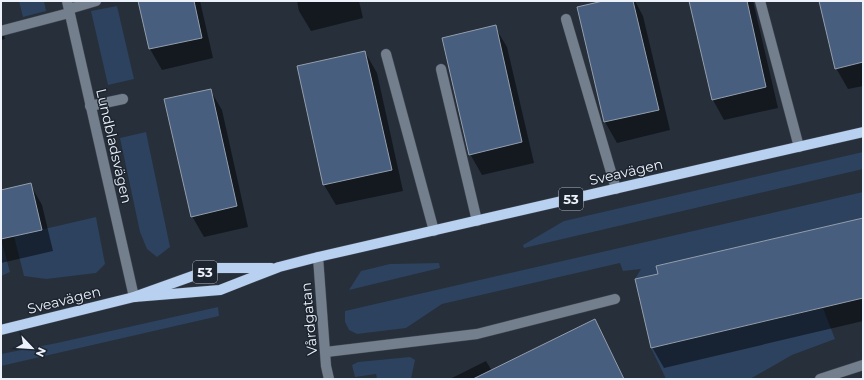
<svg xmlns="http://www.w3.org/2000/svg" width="864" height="380" viewBox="0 0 864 380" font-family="Montserrat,sans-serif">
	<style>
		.green { fill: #2c425e }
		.shadow { fill: #0007 }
		.building { fill: #475e7e; stroke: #949eac }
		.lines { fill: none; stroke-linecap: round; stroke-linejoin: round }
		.minor-casing { stroke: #434a55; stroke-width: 11 }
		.major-casing { stroke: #434a55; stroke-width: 11 }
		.minor { stroke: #747f8e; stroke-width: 10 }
		.major { stroke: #b9d1f0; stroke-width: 10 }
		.labels { text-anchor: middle; stroke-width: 3; stroke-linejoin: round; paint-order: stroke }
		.shield { fill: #1d2530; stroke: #afb4bd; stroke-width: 1 }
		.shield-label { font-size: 13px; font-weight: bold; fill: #edf2fa }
		.street-label { font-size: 14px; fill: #edf2fa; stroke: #1d2530 }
	</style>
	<rect width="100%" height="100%" fill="#272f3a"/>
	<g class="green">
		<polygon points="19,1 44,1 46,11 23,17"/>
		<polygon points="117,6 134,79 108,85 91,11"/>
		<polygon points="146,132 170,247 157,257 147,249 140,232 120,138"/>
		<polygon points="863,152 863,169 524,248 523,245 564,221"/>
		<polygon points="863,192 863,218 657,266 658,274 635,279 641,269 623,271 620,263 442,304 406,328 357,334 349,330 345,322 345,311"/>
		<polygon points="96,217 105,264 96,273 46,279 24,276 14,236"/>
		<polygon points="1,239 10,272 1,276"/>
		<polygon points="439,263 440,268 349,290 361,271 390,264"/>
		<polygon points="218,307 219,316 1,366 1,354 57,343"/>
		<polygon points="823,308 835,339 792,355 750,379 666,379 651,348"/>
		<polygon points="410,357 415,360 411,379 377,379 376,374 355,377 352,365 358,362"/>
	</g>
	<g class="shadow">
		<polygon points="139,1 200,1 213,58 162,70 150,49"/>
		<polygon points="297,1 359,1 363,18 311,31 299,11"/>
		<polygon points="607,1 635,1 643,16 670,130 617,143 605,122 578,8"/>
		<polygon points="690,1 753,1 778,108 724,120 713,100"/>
		<polygon points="820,1 863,1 863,86 848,89 836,68"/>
		<polygon points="1,23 5,39 1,40"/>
		<polygon points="495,27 507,47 534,163 482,175 470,154"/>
		<polygon points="365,52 377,73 403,191 336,205 324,185"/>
		<polygon points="210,90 222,110 248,227 204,237 192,216"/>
		<polygon points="30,184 42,205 53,251 1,263 1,191"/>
		<polygon points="863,219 863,321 664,368 652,347 659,275"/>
		<polygon points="604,338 624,379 450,379 486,361 492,371"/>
	</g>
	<g class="building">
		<polygon points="138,1 194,1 202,38 149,49"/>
		<polygon points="603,1 633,1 659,110 604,122 577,7"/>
		<polygon points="689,1 747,1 766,87 712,100"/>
		<polygon points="819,1 863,1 863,62 835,69"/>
		<polygon points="496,25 522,142 469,155 442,38"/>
		<polygon points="365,51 392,170 323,185 297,66"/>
		<polygon points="211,89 237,206 191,217 164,99"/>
		<polygon points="31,183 42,230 1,239 1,190"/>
		<polygon points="863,218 863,298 651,348 635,279 658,274 656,266"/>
		<polygon points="595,319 624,379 473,379"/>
	</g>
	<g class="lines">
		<defs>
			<g id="minor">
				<polyline points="67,1 134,297"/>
				<polyline points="760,1 799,147"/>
				<polyline points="69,9 96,1"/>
				<polyline points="566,19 616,189"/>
				<polyline points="1,31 69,13"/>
				<polyline points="386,54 434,231"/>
				<polyline points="441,69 477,221"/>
				<polyline points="90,106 123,99"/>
				<polyline points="318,257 326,366 329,379"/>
				<polyline points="326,352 477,334 615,299"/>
				<polyline points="820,379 863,365"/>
			</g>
			<g id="major">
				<polyline points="134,297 220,290 279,267 318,257 863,132"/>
				<polyline points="1,330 134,297 215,268 271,268"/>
			</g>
		</defs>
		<use href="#minor" class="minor-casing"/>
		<use href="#major" class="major-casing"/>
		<use href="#minor" class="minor"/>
		<use href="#major" class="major"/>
	</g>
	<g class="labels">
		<g class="shield">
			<rect x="559" y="188" width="24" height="22" rx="3"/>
			<rect x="193" y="261" width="24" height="22" rx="3"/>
		</g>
		<g class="shield-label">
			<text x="571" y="204">53</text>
			<text x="205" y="277">53</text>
		</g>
		<g class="street-label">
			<text transform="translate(114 146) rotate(77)" y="5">Lundbladsvägen</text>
			<text transform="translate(626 172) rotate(-13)" y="5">Sveavägen</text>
			<text transform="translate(64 300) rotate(-14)" y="5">Sveavägen</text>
			<text transform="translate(309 319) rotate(-95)" y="5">Vårdgatan</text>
		</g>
	</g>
	<rect width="864" height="380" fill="none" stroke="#edf2fa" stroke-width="4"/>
	<g transform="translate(32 348) rotate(115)" stroke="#1d2530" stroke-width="3" paint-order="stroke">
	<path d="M0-3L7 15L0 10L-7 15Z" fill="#edf2fa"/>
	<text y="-6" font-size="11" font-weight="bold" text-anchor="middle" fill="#edf2fa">N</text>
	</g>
</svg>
